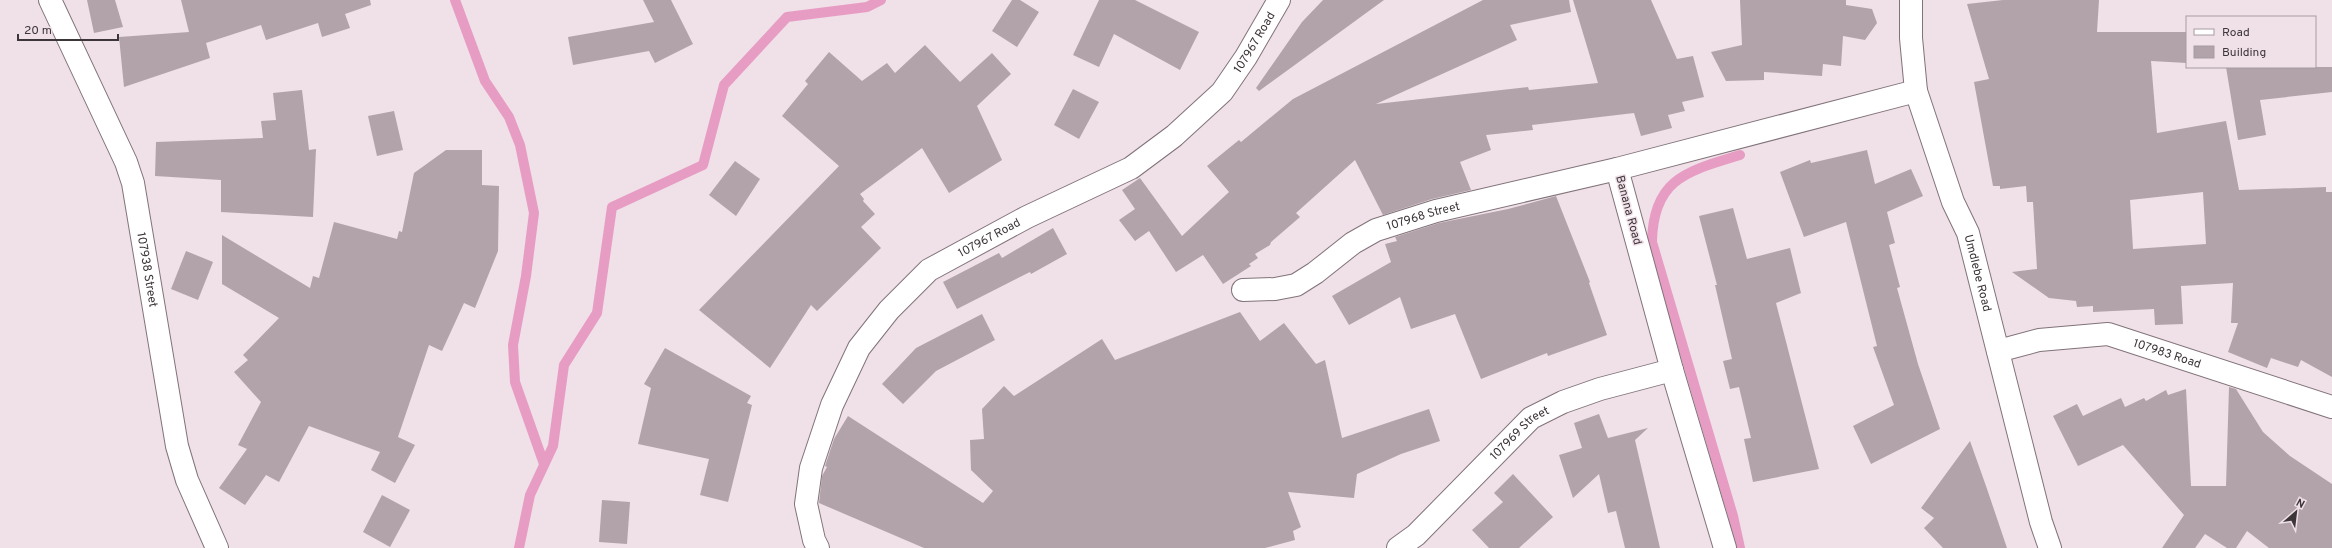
<svg xmlns="http://www.w3.org/2000/svg" width="2332" height="548" viewBox="0 0 2332 548" font-family="Overpass,sans-serif">
	<style>
		.lines { fill: none; stroke-linecap: round; stroke-linejoin: round }
		.stream { stroke: #e79cc3; stroke-width: 10 }
		.building { fill: #b2a2aa; fill-rule: evenodd }
		.minor-casing { stroke: #81737a; stroke-width: 24 }
		.minor { stroke: #fff; stroke-width: 22 }
		.labels { text-anchor: middle; stroke-width: 3; stroke-linejoin: round; paint-order: stroke }
		.street-label { font-size: 12px; fill: #3d3639; stroke: #f0e0e8 }
	</style>
	<rect width="100%" height="100%" fill="#f0e0e8"/>
	<g class="lines">
		<g class="stream">
			<polyline points="455,0 485,81 509,117 520,145 534,213 526,276 513,345 515,382 544,464"/>
			<path d="M1740 155C1688 171 1653 178 1652 242L1733 516 1740 548"/>
			<polyline points="519,548 530,495 553,446 564,365 597,313 612,207 703,165 724,85 787,17 867,7 881,0"/>
		</g>
	</g>
	<g class="building">
		<polygon points="87,0 115,0 123,27 94,33"/>
		<polygon points="181,0 370,0 371,5 345,14 350,28 322,37 318,23 266,40 261,25 206,43 210,58 124,87 119,37 189,32"/>
		<polygon points="643,0 671,0 693,44 655,63 649,51 573,65 568,37 654,22"/>
		<polygon points="1012,0 1020,0 1039,12 1017,47 992,31"/>
		<polygon points="1099,0 1135,0 1199,32 1180,70 1114,34 1099,67 1073,55"/>
		<polygon points="1323,0 1384,0 1259,91 1256,88 1302,22"/>
		<polygon points="1483,0 1569,0 1571,12 1510,25 1517,40 1376,104 1528,87 1529,90 1598,83 1573,0 1651,0 1677,59 1693,56 1704,97 1682,102 1685,111 1668,115 1672,128 1641,136 1634,113 1532,125 1533,130 1486,135 1491,150 1460,162 1471,190 1432,199 1383,215 1355,160 1296,213 1300,217 1271,242 1270,245 1255,254 1258,258 1249,264 1251,266 1223,284 1203,255 1176,272 1149,231 1135,241 1119,220 1135,209 1122,190 1140,178 1182,236 1229,192 1207,166 1239,140 1241,142 1293,99"/>
		<polygon points="1740,0 1846,0 1846,5 1872,9 1877,23 1865,40 1843,36 1841,66 1823,64 1822,76 1764,72 1764,80 1726,81 1711,52 1742,45"/>
		<path d="M2003 0H2099L2097 32H2187V63L2151 61 2157 133 2226 121 2239 190 2326 187V192H2332V377L2301 360 2298 367 2271 358 2267 368 2228 352 2238 323H2231L2233 283 2181 286 2183 324 2155 325 2154 309 2093 312V306L2077 307 2076 301 2049 298 2012 272 2037 269 2033 202H2027L2026 186 2000 189V186H1993L1974 82 1989 79 1967 4ZM2203 192 2206 244 2133 249 2130 200Z"/>
		<polygon points="925,45 960,82 992,53 1011,74 977,106 1002,160 949,193 922,148 860,194 864,199 863,201 875,214 861,227 881,248 817,311 811,305 770,368 699,310 839,166 782,116 808,84 805,81 829,52 862,81 887,63 895,73"/>
		<polygon points="2226,67 2332,67 2332,92 2260,100 2266,135 2238,140"/>
		<polygon points="1073,89 1099,102 1079,139 1054,125"/>
		<polygon points="302,90 309,150 316,149 313,217 221,212 221,180 155,176 156,142 263,138 261,121 276,120 273,93"/>
		<polygon points="394,111 403,150 377,156 368,116"/>
		<polygon points="446,150 482,150 482,185 499,186 498,251 475,308 464,303 442,351 429,345 398,437 415,445 395,483 371,470 380,452 309,426 279,482 266,475 245,505 219,488 247,449 238,445 261,402 234,372 248,360 243,355 279,318 222,284 222,235 310,288 313,276 319,278 334,222 397,239 399,231 402,232 414,173"/>
		<polygon points="1867,150 1875,184 1911,169 1923,196 1887,212 1895,243 1889,245 1900,287 1897,288 1918,364 1940,429 1871,464 1853,426 1894,405 1873,347 1877,346 1846,222 1804,237 1780,172 1810,160 1811,163"/>
		<polygon points="735,161 760,179 736,216 709,195"/>
		<polygon points="1556,196 1590,282 1589,283 1607,335 1548,356 1547,353 1481,379 1455,314 1411,329 1400,297 1349,325 1332,296 1391,262 1385,244 1397,241 1395,237 1439,223 1508,209"/>
		<polygon points="1733,208 1747,259 1790,248 1801,293 1776,303 1819,469 1753,482 1744,439 1751,438 1739,387 1730,389 1723,361 1732,359 1715,285 1717,285 1699,216"/>
		<polygon points="1053,228 1067,254 1031,274 1030,272 1022,276 957,309 943,282 999,253 1002,258"/>
		<polygon points="186,251 213,262 198,300 171,289"/>
		<polygon points="1240,312 1260,341 1284,323 1316,364 1325,360 1342,438 1429,409 1440,441 1401,454 1357,474 1354,498 1288,492 1301,527 1293,531 1295,540 1265,548 924,548 819,503 822,476 827,467 825,466 834,439 848,416 983,503 993,491 971,470 970,440 984,439 982,409 1004,386 1014,396 1102,339 1115,360"/>
		<polygon points="982,314 995,340 936,371 903,404 882,384 916,348"/>
		<polygon points="665,348 751,396 747,403 752,405 728,502 700,495 709,459 638,444 651,388 644,384"/>
		<polygon points="2229,387 2236,389 2263,432 2290,456 2332,484 2332,548 2269,548 2247,531 2236,548 2227,548 2205,534 2195,548 2162,548 2184,515 2123,445 2078,466 2053,416 2077,404 2083,416 2121,398 2125,407 2144,398 2146,401 2166,390 2168,395 2186,389 2191,486 2226,486"/>
		<polygon points="1599,414 1608,438 1648,428 1635,440 1660,548 1625,548 1616,511 1608,513 1599,474 1573,498 1559,455 1582,448 1574,423"/>
		<polygon points="1970,441 1986,486 2007,548 1943,548 1924,528 1934,518 1921,508"/>
		<polygon points="1513,474 1553,517 1519,548 1489,548 1472,530 1503,502 1494,493"/>
		<polygon points="382,495 410,510 390,547 363,532"/>
		<polygon points="602,500 630,502 627,544 599,542"/>
	</g>
	<g class="lines">
		<defs>
			<g id="minor">
				<path id="s1" d="M50 0 126 162 133 183 177 446 187 480 217 548"/>
				<path id="s2" d="M1911 0V38L1916 91 1953 202 1968 233 2041 522 2050 548"/>
				<path id="s3" d="M1243 290 1275 289 1296 285 1315 273 1353 243 1376 230 1436 211 1617 169"/>
				<path id="s4" d="M1998 351 2039 340 2108 334 2332 407"/>
				<path id="s5" d="M818 548 814 540 806 504 811 468 832 405 859 348 889 310 929 270 1027 217 1131 168 1174 136 1222 92 1246 57 1279 0"/>
				<path id="s6" d="M1398 548 1416 535 1531 418 1563 402 1600 389 1672 370"/>
				<polyline points="1725,548 1672,370 1617,169 1916,91"/>
			</g>
		</defs>
		<use href="#minor" class="minor-casing"/>
		<use href="#minor" class="minor"/>
	</g>
	<g class="labels">
		<g class="street-label">
			<text dy="4" stroke="none"><textPath href="#s5" startOffset="721">107967 Road</textPath></text>
			<text transform="translate(1629 210) rotate(75)" y="4">Banana Road</text>
			<text dy="4" stroke="none"><textPath href="#s3" startOffset="200">107968 Street</textPath></text>
			<text dy="4" stroke="none"><textPath href="#s5" startOffset="385">107967 Road</textPath></text>
			<text dy="4" stroke="none"><textPath href="#s1" startOffset="289">107938 Street</textPath></text>
			<text dy="4" stroke="none"><textPath href="#s2" startOffset="284">Umdlebe Road</textPath></text>
			<text dy="4" stroke="none"><textPath href="#s4" startOffset="174">107983 Road</textPath></text>
			<text dy="4" stroke="none"><textPath href="#s6" startOffset="168">107969 Street</textPath></text>
		</g>
	</g>
	<rect x="2186" y="16" width="130" height="52" fill="#f0e0e8" stroke="#a89ca2"/>
	<rect x="2194" y="29" width="20" height="6" fill="#ffffff" stroke="#a89ca2"/>
	<text x="2222" y="36" font-size="12" fill="#3d3639">Road</text>
	<rect x="2194" y="46" width="20" height="12" fill="#b2a2aa" stroke="#a89ca2"/>
	<text x="2222" y="56" font-size="12" fill="#3d3639">Building</text>
	<g transform="translate(2296 512) rotate(28)" stroke="#f0e0e8" stroke-width="3" paint-order="stroke">
	<path d="M0-3L7 15L0 10L-7 15Z" fill="#3d3639"/>
	<text y="-6" font-size="11" font-weight="bold" text-anchor="middle" fill="#3d3639">N</text>
	</g>
	<path d="M18 34v6h100v-6" fill="none" stroke="#3d3639" stroke-width="2"/>
	<text x="24" y="34" font-size="12" fill="#3d3639" stroke="#f0e0e8" stroke-width="3" paint-order="stroke">20 m</text>
</svg>
